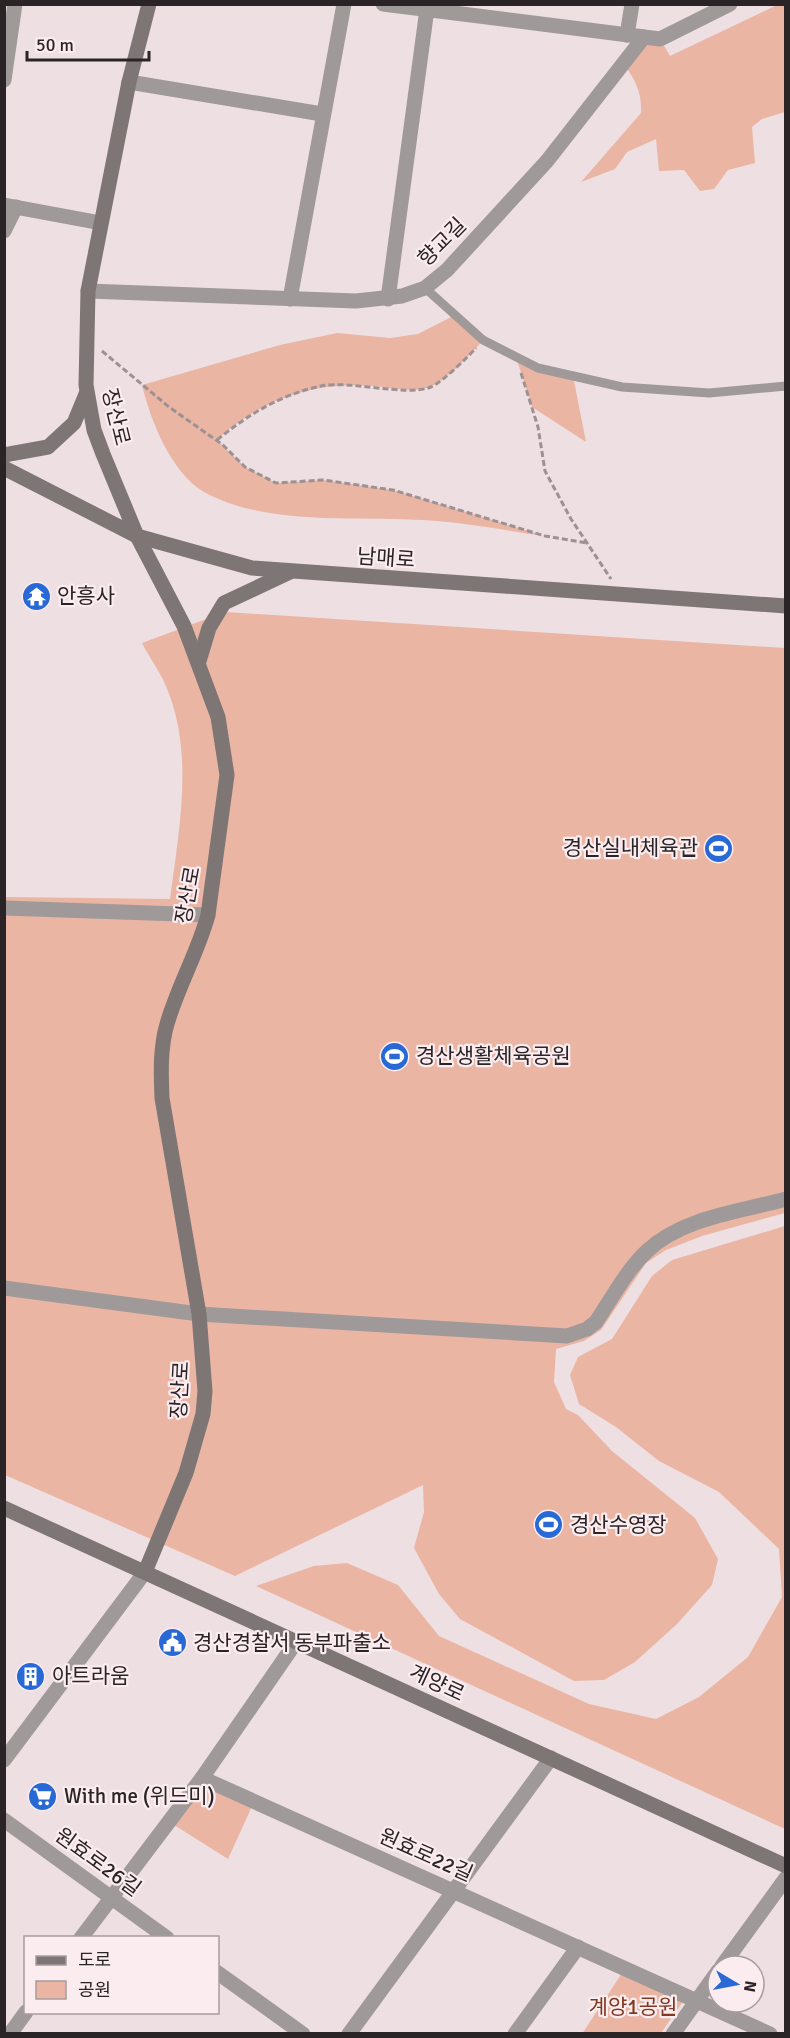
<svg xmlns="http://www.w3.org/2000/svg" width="790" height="2038" viewBox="0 0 790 2038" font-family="Signika,'Noto Sans KR',sans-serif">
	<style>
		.green { fill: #eab5a3 }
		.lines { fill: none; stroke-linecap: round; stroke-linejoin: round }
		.path { stroke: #9d9194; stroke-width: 3; stroke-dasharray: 6 3; stroke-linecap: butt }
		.lane { stroke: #9f9999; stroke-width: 9 }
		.street { stroke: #9f9999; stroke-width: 15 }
		.secondary { stroke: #7e7575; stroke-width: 15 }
		.labels { text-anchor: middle; stroke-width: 4.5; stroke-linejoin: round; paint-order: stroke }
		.street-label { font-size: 21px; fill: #2a2426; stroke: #fbecf0 }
		.poi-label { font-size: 21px; fill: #2a2426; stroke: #fbecf0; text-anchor: start }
		.park-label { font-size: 21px; fill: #823820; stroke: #fbecf0 }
	</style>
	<rect width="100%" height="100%" fill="#eedfe3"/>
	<g class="green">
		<path d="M777 5H785V112L762 119 752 127 755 163 728 170 714 189 700 191 684 170 659 171 656 139 627 152 615 169 581 182 641 113C642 92 635 79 623 63L644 37 660 39 670 56Z"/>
		<path d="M455 315 483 340C470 355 450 377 432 386 416 394 389 387 372 386 313 381 260 400 217 440L245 467 276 483 323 480 393 490 545 536C509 531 473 524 437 521 365 515 269 528 204 492 171 473 150 419 142 385L280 345 337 333 390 338 418 334Z"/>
		<polygon points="516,357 573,376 586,442 532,407"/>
		<path d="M225 612 785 648V1213L702 1236 666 1250 646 1263 601 1330 584 1341 556 1349 554 1382 566 1409 578 1415 612 1451 695 1518 718 1559 712 1585 677 1624 635 1662 604 1680 574 1681 460 1619 439 1594 414 1548 424 1512 423 1485 235 1576 5 1475V897L170 899C179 829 195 751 165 684 159 670 149 657 142 643Z"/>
		<polygon points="785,1226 785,1829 256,1586 314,1566 347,1563 398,1585 439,1636 589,1704 656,1719 699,1697 748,1657 782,1597 779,1549 719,1492 659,1461 616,1427 579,1404 570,1375 578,1357 612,1339 652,1276 672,1260"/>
		<polygon points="203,1781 253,1804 228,1859 171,1823"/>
		<polygon points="622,1973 684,2000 661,2033 582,2034"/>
	</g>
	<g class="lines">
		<g class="path">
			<polyline points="102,351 169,407 223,445 245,467 276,483 323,480 393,490 545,536 587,543"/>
			<polyline points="521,373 538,427 545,471 571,519 611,579"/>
			<path d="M217 440C249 414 280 395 321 386 352 380 405 397 431 387 442 382 467 358 476 348"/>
		</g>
		<polyline class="lane" points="425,288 483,340 538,368 622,387 709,393 786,386"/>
		<g class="street">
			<polyline points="383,4 660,39 730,4"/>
			<polyline points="627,35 632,4"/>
			<polyline points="4,80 15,4"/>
			<polyline points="129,82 322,114"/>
			<polyline points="4,205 101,223"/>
			<polyline points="4,231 16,207"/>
			<polyline points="88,291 356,301 402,296 425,288 447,270 547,161 644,37"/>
			<polyline points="290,299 344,4"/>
			<polyline points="388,299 427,9"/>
			<polyline points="4,908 208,915"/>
			<path d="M4 1288 199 1314 567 1336 587 1329 596 1322C612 1298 626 1271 647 1251 683 1217 740 1212 786 1199"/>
			<polyline points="4,1760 145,1572"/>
			<polyline points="202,1778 770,2034"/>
			<polyline points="4,1820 167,1938"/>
			<polyline points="81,1938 202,1778 296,1642"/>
			<polyline points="722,1966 786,1878"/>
			<polyline points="218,1973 303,2034"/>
			<polyline points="10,2034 26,2012"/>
			<polyline points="349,2034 551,1758"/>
			<polyline points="515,2034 578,1947"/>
			<polyline points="673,2034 718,1971"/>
		</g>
		<g class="secondary">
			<polyline points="4,455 48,447 74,423 86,394"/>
			<polyline points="4,468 137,536 252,568 786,606"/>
			<polyline points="199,661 209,628 224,603 290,572"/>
			<polyline points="4,1508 786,1866"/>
			<path d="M145 1572 186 1473 203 1414 205 1391 199 1314 162 1098C161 1073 160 1048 167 1024 178 986 198 952 208 915L227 775 218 717 184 626 137 536 103 454 94 430 86 385 88 291 129 82 149 4"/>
		</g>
	</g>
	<defs>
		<symbol id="temple-disc" viewBox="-11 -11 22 22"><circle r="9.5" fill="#2869d6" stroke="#fbecf0"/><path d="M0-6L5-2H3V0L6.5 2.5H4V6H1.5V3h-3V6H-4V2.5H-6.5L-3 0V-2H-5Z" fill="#fff"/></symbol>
		<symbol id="stadium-disc" viewBox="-11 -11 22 22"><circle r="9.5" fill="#2869d6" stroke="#fbecf0"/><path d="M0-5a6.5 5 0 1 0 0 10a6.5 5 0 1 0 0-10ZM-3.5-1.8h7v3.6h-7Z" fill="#fff"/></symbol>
		<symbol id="civic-disc" viewBox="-11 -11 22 22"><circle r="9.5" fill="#2869d6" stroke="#fbecf0"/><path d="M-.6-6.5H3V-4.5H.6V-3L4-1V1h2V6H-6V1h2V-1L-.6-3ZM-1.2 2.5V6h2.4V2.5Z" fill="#fff"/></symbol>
		<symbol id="building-disc" viewBox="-11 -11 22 22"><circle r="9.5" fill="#2869d6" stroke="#fbecf0"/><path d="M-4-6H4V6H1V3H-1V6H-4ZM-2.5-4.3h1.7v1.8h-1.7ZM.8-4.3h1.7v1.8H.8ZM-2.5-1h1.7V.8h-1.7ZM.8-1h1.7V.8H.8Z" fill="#fff"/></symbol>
		<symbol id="supermarket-disc" viewBox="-11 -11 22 22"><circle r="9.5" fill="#2869d6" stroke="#fbecf0"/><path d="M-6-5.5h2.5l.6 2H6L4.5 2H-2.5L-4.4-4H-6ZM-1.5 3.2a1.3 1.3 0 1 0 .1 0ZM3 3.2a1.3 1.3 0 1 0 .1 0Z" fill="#fff"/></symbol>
	</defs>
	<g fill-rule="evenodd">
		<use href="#temple-disc" x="20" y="580" width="33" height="33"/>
		<use href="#stadium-disc" x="702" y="832" width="33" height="33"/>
		<use href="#stadium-disc" x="378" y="1040" width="33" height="33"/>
		<use href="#stadium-disc" x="532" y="1508" width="33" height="33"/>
		<use href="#civic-disc" x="156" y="1626" width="33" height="33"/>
		<use href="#building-disc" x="14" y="1660" width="33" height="33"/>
		<use href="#supermarket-disc" x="26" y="1780" width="33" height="33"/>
	</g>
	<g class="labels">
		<g class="street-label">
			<text transform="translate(442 242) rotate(-45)" y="7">향교길</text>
			<text transform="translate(116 417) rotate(76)" y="7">장산로</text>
			<text transform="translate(386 558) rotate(4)" y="7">남매로</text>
			<text transform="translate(188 895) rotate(-80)" y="7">장산로</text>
			<text transform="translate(180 1390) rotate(-87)" y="7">장산로</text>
			<text transform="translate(437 1683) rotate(25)" y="7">계양로</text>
			<text transform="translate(426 1855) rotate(24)" y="7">원효로22길</text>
			<text transform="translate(98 1862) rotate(36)" y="7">원효로26길</text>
		</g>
		<g class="poi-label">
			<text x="57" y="603">안흥사</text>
			<text x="698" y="855" text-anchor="end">경산실내체육관</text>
			<text x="416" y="1063">경산생활체육공원</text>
			<text x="570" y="1532">경산수영장</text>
			<text x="193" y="1650">경산경찰서 동부파출소</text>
			<text x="52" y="1683">아트라움</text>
			<text x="64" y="1803">With me (위드미)</text>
		</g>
		<g class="park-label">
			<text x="633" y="2014">계양1공원</text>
		</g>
	</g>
	<rect width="790" height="2038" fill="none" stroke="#2a2426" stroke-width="12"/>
	<rect x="24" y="1936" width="195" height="78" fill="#fbecf0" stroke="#a79c9f" stroke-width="1.5"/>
	<rect x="36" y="1956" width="30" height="9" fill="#7e7575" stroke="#a79c9f" stroke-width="1.5"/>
	<text x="78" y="1966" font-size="18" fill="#2a2426">도로</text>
	<rect x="36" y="1981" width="30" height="18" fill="#eab5a3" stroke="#a79c9f" stroke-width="1.5"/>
	<text x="78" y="1996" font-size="18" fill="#2a2426">공원</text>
	<g transform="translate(736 1984) rotate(100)"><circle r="28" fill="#fbecf0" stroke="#a79c9f" stroke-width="1.5"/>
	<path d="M0-4.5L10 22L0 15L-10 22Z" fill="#2869d6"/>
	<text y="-9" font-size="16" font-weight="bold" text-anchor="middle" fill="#2a2426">N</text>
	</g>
	<path d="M27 51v9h122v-9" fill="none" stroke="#2a2426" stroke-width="3"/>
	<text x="36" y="51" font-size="18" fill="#2a2426" stroke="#fbecf0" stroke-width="4.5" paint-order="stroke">50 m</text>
</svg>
